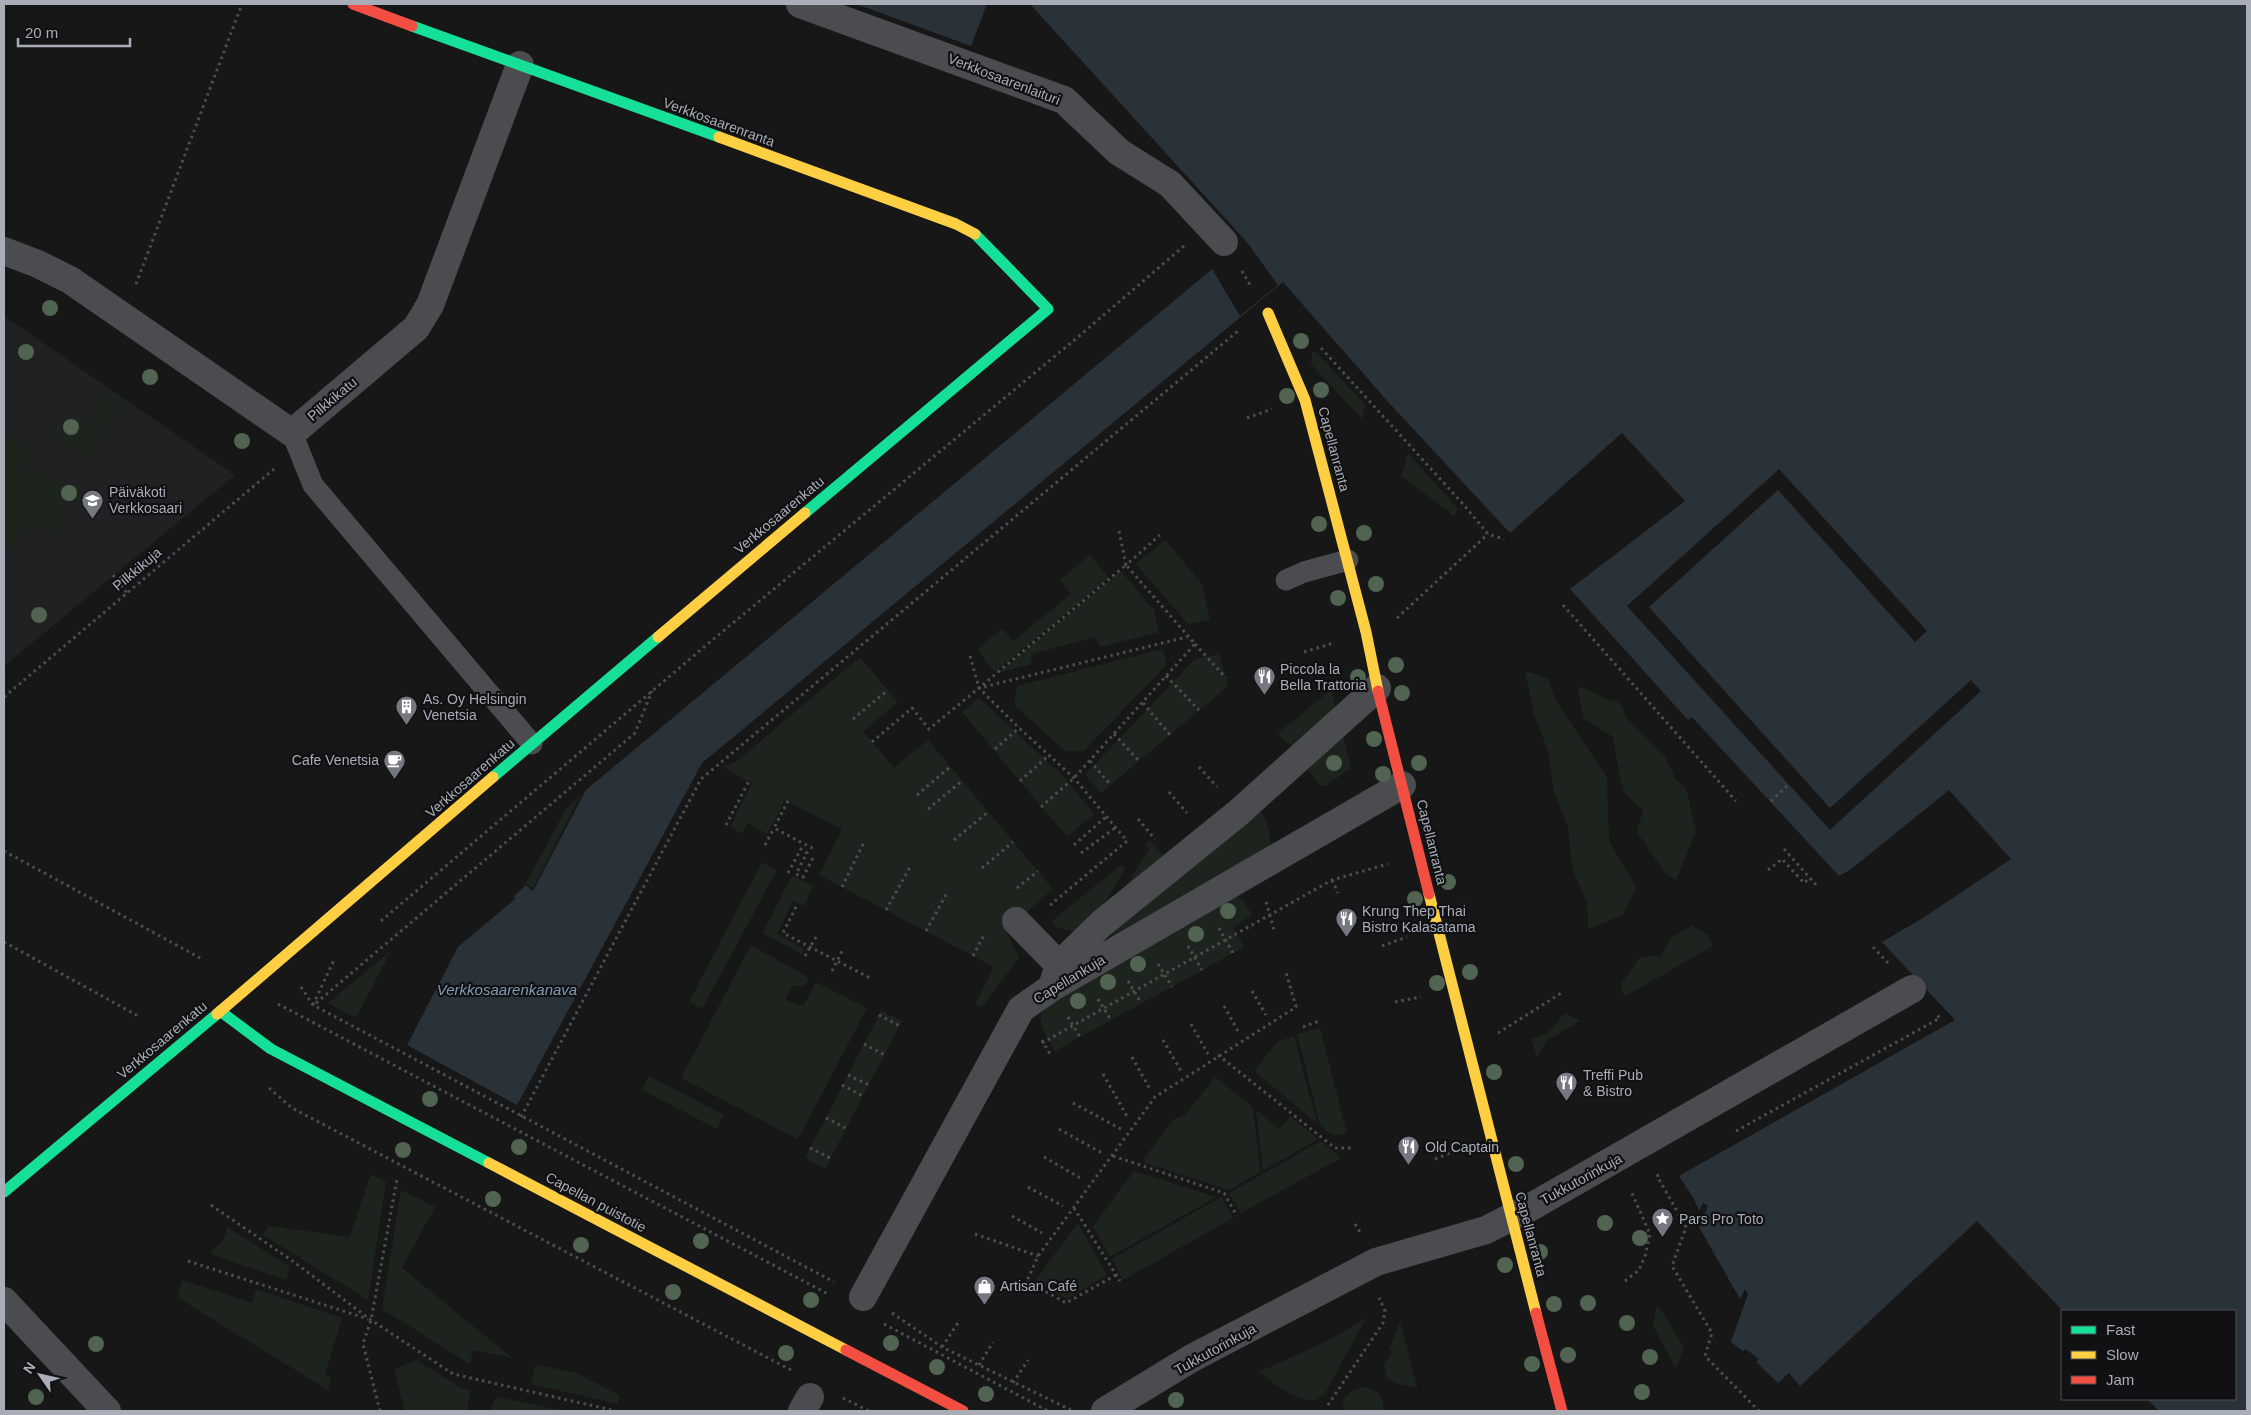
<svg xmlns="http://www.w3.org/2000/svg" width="2251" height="1415" viewBox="0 0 2251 1415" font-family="Helvetica,sans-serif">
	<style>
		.built { fill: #212123 }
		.green { fill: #1d241e }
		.water { fill: #2a3239 }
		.pier { fill: #171717 }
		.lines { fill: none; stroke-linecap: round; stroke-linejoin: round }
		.path { stroke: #4d4e52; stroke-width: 3; stroke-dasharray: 2.5 4; stroke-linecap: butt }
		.lane { stroke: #4b4c50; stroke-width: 21 }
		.street { stroke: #4b4c50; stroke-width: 28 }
		.fast { stroke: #16e098; stroke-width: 11 }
		.slow { stroke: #ffcf43; stroke-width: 11 }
		.jam { stroke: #f24e42; stroke-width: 11 }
		.tree { fill: #506451 }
		.labels { text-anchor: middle; stroke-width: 4.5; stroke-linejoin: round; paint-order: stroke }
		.street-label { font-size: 14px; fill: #a8adb8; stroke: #111113 }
		.poi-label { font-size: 14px; fill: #a8adb8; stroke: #111113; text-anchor: start }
		.water-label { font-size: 15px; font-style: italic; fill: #7f9bb3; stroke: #111113 }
	</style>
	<rect width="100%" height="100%" fill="#171717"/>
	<polygon class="built" points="4,316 235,475 4,666"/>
	<g class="green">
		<polygon points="1315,351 1365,405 1362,419 1311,364 1312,352"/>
		<polygon points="110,390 129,403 87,459 50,430 62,416 79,426"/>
		<polygon points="4,435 37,448 28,467 87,495 80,508 66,500 60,510 72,517 61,536 44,526 24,530 12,552 4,547"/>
		<polygon points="1408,453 1458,509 1454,516 1401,476"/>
		<polygon points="1165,540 1202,584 1210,620 1188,624 1136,564"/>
		<polygon points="1090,555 1109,578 995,672 977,650 1002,628 1013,641 1071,594 1060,580"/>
		<polygon points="1121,571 1154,610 1159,632 1100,647 1096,637 1031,654 1032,664 998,673"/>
		<polygon points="1163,649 1167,664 1084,751 1065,751 1014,705 1017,686"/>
		<polygon points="1219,654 1228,686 1101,793 1085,775 1195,659"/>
		<polygon points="860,657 898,702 863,731 894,768 928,740 1053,889 1006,930 1019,958 982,1007 975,1004 994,967 819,875 842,829 785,800 767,834 748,823 742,834 730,827 752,783 723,767 737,761"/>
		<polygon points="1525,671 1548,678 1555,699 1607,777 1609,841 1636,887 1623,915 1588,929 1587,903 1572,867 1568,827 1554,791 1548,751 1534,714"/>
		<polygon points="1583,687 1612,702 1614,699 1622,706 1627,720 1665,756 1676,780 1686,788 1696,832 1676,880 1665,873 1637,832 1643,810 1624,793 1620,778 1613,737 1583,718 1578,688"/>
		<polygon points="1331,690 1338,714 1294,746 1286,742 1278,733"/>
		<polygon points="979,698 1065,778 1094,814 1067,837 962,712"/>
		<polygon points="1342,731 1351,768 1325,786 1321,786 1307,768"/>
		<polygon points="580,796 533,888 526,883 566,809"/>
		<path d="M1257 809C1267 816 1268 830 1271 842L1268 847 1116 938 1109 934Z"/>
		<polygon points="1150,840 1169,862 1114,906 1149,849 1145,845"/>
		<polygon points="762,862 777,870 702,1009 689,1002"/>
		<polygon points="1121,865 1125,868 1094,923 1084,932 1064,930 1053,925 1052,921"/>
		<polygon points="792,875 813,886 804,906 793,901 777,934 804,949 801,954 763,933"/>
		<path d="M1237 896 1243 900 1252 915 1233 927 1244 947 1055 1051C1046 1035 1032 1021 1048 1005Z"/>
		<polygon points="1692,926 1708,935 1713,946 1624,997 1621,984 1640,957 1661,956 1671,938"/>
		<polygon points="751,945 809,978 803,987 793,985 785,1000 803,1006 816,982 867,1008 798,1139 681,1078"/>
		<polygon points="391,951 356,1018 328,1003"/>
		<polygon points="881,1011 902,1021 825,1169 805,1158"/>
		<polygon points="1565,1013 1580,1021 1546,1041 1537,1058 1531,1039 1548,1033"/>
		<polygon points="1320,1028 1347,1133 1334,1136 1320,1125 1297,1034"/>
		<polygon points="1294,1036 1317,1123 1254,1071 1277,1042"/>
		<polygon points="649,1076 724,1115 717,1129 642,1090"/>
		<polygon points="1215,1077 1253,1107 1260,1172 1229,1190 1145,1163 1144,1159 1174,1119 1185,1115"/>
		<polygon points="1256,1110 1279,1129 1290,1116 1318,1139 1263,1171"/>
		<polygon points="1321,1141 1341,1158 1241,1213 1229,1193"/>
		<polygon points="1134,1171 1216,1197 1110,1257 1093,1226"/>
		<polygon points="371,1174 386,1182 368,1300 263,1235 269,1226 350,1237"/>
		<polygon points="401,1190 435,1207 402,1268 512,1358 473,1350 470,1364 382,1309"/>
		<polygon points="1221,1197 1233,1218 1123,1280 1112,1259"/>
		<polygon points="1078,1223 1107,1275 1067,1299 1035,1281"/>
		<polygon points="226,1226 290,1267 286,1280 210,1254 226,1236"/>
		<polygon points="182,1280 252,1303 256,1289 342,1318 325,1374 331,1378 328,1390 177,1297"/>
		<polygon points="1657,1304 1684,1347 1676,1368 1653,1326"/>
		<path d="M1366 1318 1326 1392 1316 1400C1294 1402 1276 1384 1259 1372L1325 1342Z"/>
		<polygon points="1400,1321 1417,1388 1395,1383 1387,1378 1384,1366 1387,1359 1389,1359 1392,1351 1389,1350"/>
		<polygon points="416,1360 461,1388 471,1390 467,1411 405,1411 394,1369"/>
		<polygon points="536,1364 576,1373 619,1395 618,1404 531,1384"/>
		<path d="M1363 1387C1376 1388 1385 1397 1383 1411H1343C1341 1398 1350 1389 1363 1387Z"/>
		<polygon points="497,1397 565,1411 489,1411"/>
	</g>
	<g class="water">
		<polygon points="856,4 987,4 971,46"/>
		<polygon points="1030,4 2247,4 2247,1411 2159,1411 2147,1399 2235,1399 2235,1311 2063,1311 1977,1221 1800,1386 1789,1373 1778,1383 1756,1362 1759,1359 1746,1349 1743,1351 1731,1342 1748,1294 1745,1289 1740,1299 1699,1227 1708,1206 1703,1203 1699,1211 1694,1199 1679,1176 1955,1020 1882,942 1923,918 2011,859 1949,790 1850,870 1839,876 1692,717 1688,720 1570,589 1685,501 1622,433 1510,533 1390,404 1283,282 702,763 517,1105 407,1045 458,947 515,899 514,896 526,885 533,891 586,790 1246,241"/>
	</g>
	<g class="pier">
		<polygon points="1246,241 1278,285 1240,316 1212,269"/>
		<polygon points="1779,469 1927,631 1915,642 1778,490 1649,607 1830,808 1971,680 1981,691 1830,830 1627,606"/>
	</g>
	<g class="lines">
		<g class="path">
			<polyline points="1242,271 1250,285"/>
			<polyline points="136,284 242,4"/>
			<polyline points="1321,348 1463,504 1488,534 1504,539"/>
			<polyline points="1247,418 1272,409"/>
			<polyline points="1119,531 1126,565 1160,535"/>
			<polyline points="113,575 127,593"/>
			<polyline points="1563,605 1736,801"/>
			<polyline points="1397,618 1488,534"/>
			<polyline points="1195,644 1226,678"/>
			<polyline points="1304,652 1334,643"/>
			<polyline points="970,656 979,688"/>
			<polyline points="1166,676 1199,710"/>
			<polyline points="4,697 274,469"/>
			<polyline points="1143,703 1170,735"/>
			<polyline points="853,719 888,690"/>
			<polyline points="1114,734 1139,761"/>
			<polyline points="872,742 912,708 929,729 979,688 1187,637"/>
			<polyline points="995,749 1019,728"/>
			<polyline points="1090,761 1111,785"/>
			<polyline points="1199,767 1217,787"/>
			<polyline points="1020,781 1049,755"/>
			<polyline points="1169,792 1187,813"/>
			<polyline points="917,795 950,767"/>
			<polyline points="788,801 774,828 814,849"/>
			<polyline points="1771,801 1789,784"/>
			<polyline points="1041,807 1074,778 1195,644 1126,565 979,688 1019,728 1074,778 1127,841 1049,906"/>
			<polyline points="928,809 962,781"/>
			<polyline points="1138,819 1155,839"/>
			<polyline points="726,825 749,781"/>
			<polyline points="954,840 988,812"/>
			<polyline points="765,845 774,828"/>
			<polyline points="1074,845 1107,816"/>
			<polyline points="1784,849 1818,887"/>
			<polyline points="4,851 202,959"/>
			<polyline points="1081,853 1115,828"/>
			<polyline points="982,868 1013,842"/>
			<polyline points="1768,870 1782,859 1804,883 1810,878"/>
			<polyline points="788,873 801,849 807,853 796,874 803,877 814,856"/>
			<polyline points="1332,880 1338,893"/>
			<polyline points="842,887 864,842"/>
			<polyline points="1017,888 1038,871"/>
			<polyline points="1266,902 1274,930"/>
			<polyline points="796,907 783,933 868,977 866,981"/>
			<polyline points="886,910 910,867"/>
			<polyline points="381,921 710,642 1078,337 1184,246"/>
			<polyline points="1219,928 1233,953"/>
			<polyline points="926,931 948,891"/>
			<polyline points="1378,932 1403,923"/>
			<polyline points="4,942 140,1017"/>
			<polyline points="1188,946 1202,970"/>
			<polyline points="1382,946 1407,937"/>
			<polyline points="1873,947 1888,963"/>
			<polyline points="805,956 816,937"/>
			<polyline points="973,956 984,935"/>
			<polyline points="1158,964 1172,987"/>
			<polyline points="832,971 842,951"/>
			<polyline points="1128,981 1141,1003"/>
			<polyline points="301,987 313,1005 834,1282"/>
			<polyline points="1252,991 1266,1015"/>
			<polyline points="1098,999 1111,1020"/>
			<polyline points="1395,1002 1421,997"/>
			<polyline points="316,1003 635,733 652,691"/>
			<polyline points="278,1004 830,1295"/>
			<polyline points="313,1005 334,960"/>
			<polyline points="1224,1006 1239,1033"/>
			<polyline points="879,1015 900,1026"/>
			<polyline points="1068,1017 1080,1037"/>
			<polyline points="1191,1024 1208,1054"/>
			<polyline points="1303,1027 1319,1021"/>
			<polyline points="1498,1033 1563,992"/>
			<polyline points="1042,1040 1050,1054"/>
			<polyline points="1163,1040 1181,1071"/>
			<polyline points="1042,1043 1332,880 1388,864"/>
			<polyline points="864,1044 885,1055"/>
			<polyline points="1218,1055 1335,1148 1351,1148"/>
			<polyline points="1132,1057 1151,1091"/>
			<polyline points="1103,1074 1128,1118"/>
			<polyline points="848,1075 869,1085"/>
			<polyline points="842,1085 863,1096"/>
			<polyline points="269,1088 292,1108 791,1370"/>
			<polyline points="1073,1103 1121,1129"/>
			<polyline points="521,1117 701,779 1238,331"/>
			<polyline points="826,1118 846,1128"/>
			<polyline points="1059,1129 1102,1153"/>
			<polyline points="1736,1131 1940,1018 1935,1013"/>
			<polyline points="810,1148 830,1158"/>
			<polyline points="1113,1156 1224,1193 1237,1216"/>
			<polyline points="1044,1157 1082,1179"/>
			<polyline points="1435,1159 1460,1149"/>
			<polyline points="1659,1175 1657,1176 1686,1227 1672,1266 1712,1333 1705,1356 1759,1411"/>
			<polyline points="1028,1187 1063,1206"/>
			<polyline points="211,1205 294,1262 371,1320 453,1374 616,1411"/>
			<polyline points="1074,1208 1120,1281"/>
			<polyline points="1012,1216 1042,1233"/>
			<polyline points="1355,1224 1360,1232"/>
			<polyline points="975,1234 1038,1256"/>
			<polyline points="188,1261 368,1319"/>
			<polyline points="1116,1275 1066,1303 1027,1281 1038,1256 1155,1097 1296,1007 1286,972"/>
			<polyline points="1625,1281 1639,1270 1645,1256 1650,1234 1631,1191 1632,1190"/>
			<polyline points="1024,1289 1027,1281"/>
			<polyline points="892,1313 942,1347 1073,1411"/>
			<polyline points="884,1324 1048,1411"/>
			<polyline points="942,1347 958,1323"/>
			<polyline points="979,1365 993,1342"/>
			<polyline points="1013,1383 1028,1360"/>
			<polyline points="843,1398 869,1411"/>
			<polyline points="1328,1405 1383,1323 1385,1311 1379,1298"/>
			<polyline points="380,1411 363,1344 371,1320 397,1179"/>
		</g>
		<g class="lane">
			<polyline points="292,433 313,485 532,744"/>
			<polyline points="1286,580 1304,572 1348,560"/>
		</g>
		<g class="street">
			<polyline points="800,4 1064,100 1119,152 1170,184 1224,242"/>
			<polyline points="4,251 38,264 70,280 292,433 416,328 430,305 520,65"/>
			<polyline points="1016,921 1059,965"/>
			<polyline points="1052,987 1059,965 1101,924 1238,813 1377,688"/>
			<polyline points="863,1297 1021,1009 1051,988 1402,785"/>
			<polyline points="4,1301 107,1411"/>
			<polyline points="802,1411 810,1397"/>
			<polyline points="1105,1411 1192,1358 1376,1262 1486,1230 1529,1208 1912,989"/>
		</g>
		<g class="fast">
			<polyline points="412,26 719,137"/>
			<polyline points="805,513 1048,309 975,234"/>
			<polyline points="493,777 658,637"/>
			<polyline points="220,1011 271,1049 489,1163"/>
			<polyline points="4,1192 217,1014"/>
		</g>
		<g class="slow">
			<polyline points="719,137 956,224 975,234"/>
			<polyline points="1268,313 1305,400 1366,632 1378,691"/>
			<polyline points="658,637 805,513"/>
			<polyline points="1429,894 1536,1313"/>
			<polyline points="217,1014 493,777"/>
			<polyline points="489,1163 846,1350"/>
		</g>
		<g class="jam">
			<polyline points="353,4 412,26"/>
			<polyline points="1378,691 1429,894"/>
			<polyline points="1536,1313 1562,1411"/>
			<polyline points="846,1350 963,1411"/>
		</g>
	</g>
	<g class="tree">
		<circle cx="50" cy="308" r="8"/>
		<circle cx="1301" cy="341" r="8"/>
		<circle cx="26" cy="352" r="8"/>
		<circle cx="150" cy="377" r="8"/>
		<circle cx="1321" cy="390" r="8"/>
		<circle cx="1287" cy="396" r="8"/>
		<circle cx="71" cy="427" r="8"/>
		<circle cx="242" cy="441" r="8"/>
		<circle cx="69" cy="493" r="8"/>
		<circle cx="1319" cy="524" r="8"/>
		<circle cx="1364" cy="533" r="8"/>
		<circle cx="1376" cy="584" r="8"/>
		<circle cx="1338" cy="598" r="8"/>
		<circle cx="39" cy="615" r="8"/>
		<circle cx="1396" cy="665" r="8"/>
		<circle cx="1358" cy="677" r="8"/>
		<circle cx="1402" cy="693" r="8"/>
		<circle cx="1374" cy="739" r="8"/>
		<circle cx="1334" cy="763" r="8"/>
		<circle cx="1419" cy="763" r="8"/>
		<circle cx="1383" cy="774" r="8"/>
		<circle cx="1448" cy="882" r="8"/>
		<circle cx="1415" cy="899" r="8"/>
		<circle cx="1228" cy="911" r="8"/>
		<circle cx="1196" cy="934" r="8"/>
		<circle cx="1138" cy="964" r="8"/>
		<circle cx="1470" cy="972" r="8"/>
		<circle cx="1108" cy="982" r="8"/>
		<circle cx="1437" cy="983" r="8"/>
		<circle cx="1078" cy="1001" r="8"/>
		<circle cx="1494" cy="1072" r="8"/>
		<circle cx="430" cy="1099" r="8"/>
		<circle cx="519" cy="1147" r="8"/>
		<circle cx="403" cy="1150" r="8"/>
		<circle cx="1516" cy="1164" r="8"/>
		<circle cx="493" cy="1199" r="8"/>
		<circle cx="1605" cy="1223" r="8"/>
		<circle cx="1640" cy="1238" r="8"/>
		<circle cx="701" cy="1241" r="8"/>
		<circle cx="581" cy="1245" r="8"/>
		<circle cx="1540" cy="1252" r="8"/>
		<circle cx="1505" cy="1265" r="8"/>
		<circle cx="673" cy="1292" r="8"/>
		<circle cx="811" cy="1300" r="8"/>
		<circle cx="1588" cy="1303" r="8"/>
		<circle cx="1554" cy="1304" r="8"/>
		<circle cx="1627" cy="1323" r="8"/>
		<circle cx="891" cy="1343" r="8"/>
		<circle cx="96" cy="1344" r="8"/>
		<circle cx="786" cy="1353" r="8"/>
		<circle cx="1568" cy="1355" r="8"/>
		<circle cx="1650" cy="1357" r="8"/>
		<circle cx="1532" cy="1364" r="8"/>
		<circle cx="937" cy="1367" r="8"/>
		<circle cx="1642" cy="1392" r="8"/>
		<circle cx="986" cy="1394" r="8"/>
		<circle cx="36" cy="1397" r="8"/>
		<circle cx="1176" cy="1400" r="8"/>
	</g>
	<defs>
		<symbol id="school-pin" viewBox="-11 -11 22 30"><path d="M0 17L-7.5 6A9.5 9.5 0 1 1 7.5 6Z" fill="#757880" stroke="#111113"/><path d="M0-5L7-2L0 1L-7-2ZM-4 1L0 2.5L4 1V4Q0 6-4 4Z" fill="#fff"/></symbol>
		<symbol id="restaurant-pin" viewBox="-11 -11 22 30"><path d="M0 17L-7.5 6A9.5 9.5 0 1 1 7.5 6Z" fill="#757880" stroke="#111113"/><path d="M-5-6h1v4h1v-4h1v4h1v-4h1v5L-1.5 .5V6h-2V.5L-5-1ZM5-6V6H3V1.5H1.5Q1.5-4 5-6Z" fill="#fff"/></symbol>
		<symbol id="building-pin" viewBox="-11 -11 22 30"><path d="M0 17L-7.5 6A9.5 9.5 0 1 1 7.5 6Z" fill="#757880" stroke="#111113"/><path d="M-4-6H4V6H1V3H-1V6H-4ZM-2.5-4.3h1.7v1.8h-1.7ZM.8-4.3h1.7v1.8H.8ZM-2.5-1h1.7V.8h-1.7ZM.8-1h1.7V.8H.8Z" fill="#fff"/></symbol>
		<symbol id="cafe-pin" viewBox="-11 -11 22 30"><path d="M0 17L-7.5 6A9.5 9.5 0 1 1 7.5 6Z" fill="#757880" stroke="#111113"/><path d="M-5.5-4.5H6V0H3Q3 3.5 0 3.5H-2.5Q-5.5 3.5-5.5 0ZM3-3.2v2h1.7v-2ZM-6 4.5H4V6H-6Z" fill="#fff"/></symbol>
		<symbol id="sight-pin" viewBox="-11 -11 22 30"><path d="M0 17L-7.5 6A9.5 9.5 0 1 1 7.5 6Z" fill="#757880" stroke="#111113"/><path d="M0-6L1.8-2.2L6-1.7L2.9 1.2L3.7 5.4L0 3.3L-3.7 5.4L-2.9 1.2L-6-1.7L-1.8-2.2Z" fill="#fff"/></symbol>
		<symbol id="shop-pin" viewBox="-11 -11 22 30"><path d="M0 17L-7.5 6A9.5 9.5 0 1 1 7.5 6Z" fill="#757880" stroke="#111113"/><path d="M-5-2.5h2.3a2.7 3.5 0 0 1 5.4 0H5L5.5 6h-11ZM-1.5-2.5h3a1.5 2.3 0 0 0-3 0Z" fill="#fff"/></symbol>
	</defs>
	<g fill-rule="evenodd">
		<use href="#school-pin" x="80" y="488" width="25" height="34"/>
		<use href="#restaurant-pin" x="1252" y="664" width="25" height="34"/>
		<use href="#building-pin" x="394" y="694" width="25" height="34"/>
		<use href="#cafe-pin" x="382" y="748" width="25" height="34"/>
		<use href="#restaurant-pin" x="1334" y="906" width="25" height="34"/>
		<use href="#restaurant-pin" x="1554" y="1070" width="25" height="34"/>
		<use href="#restaurant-pin" x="1396" y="1134" width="25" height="34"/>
		<use href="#sight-pin" x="1650" y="1206" width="25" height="34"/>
		<use href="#shop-pin" x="972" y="1274" width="25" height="34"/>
	</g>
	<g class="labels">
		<g class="street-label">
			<text transform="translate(1004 79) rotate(21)" y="5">Verkkosaarenlaituri</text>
			<text transform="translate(719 122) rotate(20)" y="5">Verkkosaarenranta</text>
			<text transform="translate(332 399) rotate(-40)" y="5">Pilkkikatu</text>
			<text transform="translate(1334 449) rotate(75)" y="5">Capellanranta</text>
			<text transform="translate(779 515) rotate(-40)" y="5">Verkkosaarenkatu</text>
			<text transform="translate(137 569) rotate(-40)" y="5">Pilkkikuja</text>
			<text transform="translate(470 778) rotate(-41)" y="5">Verkkosaarenkatu</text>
			<text transform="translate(1432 842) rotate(76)" y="5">Capellanranta</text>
			<text transform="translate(1069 979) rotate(-31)" y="5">Capellankuja</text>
			<text transform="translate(162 1040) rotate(-40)" y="5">Verkkosaarenkatu</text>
			<text transform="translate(1581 1179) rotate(-29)" y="5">Tukkutorinkuja</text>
			<text transform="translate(596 1202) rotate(28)" y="5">Capellan puistotie</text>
			<text transform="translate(1531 1234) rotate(75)" y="5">Capellanranta</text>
			<text transform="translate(1215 1349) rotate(-29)" y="5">Tukkutorinkuja</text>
		</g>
		<g class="poi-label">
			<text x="109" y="497">Päiväkoti<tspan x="109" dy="16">Verkkosaari</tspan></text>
			<text x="1280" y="674">Piccola la<tspan x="1280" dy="16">Bella Trattoria</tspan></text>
			<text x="423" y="704">As. Oy Helsingin<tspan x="423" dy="16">Venetsia</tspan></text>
			<text x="379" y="765" text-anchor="end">Cafe Venetsia</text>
			<text x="1362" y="916">Krung Thep Thai<tspan x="1362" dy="16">Bistro Kalasatama</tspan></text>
			<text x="1583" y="1080">Treffi Pub<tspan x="1583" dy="16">&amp; Bistro</tspan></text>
			<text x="1425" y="1152">Old Captain</text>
			<text x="1679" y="1224">Pars Pro Toto</text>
			<text x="1000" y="1291">Artisan Café</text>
		</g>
		<g class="water-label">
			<text x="507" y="995">Verkkosaarenkanava</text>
		</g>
	</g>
	<rect width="2251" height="1415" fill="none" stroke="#a8adb8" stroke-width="10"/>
	<rect x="2061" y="1310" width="175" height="90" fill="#111113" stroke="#4d4f55"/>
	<rect x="2071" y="1326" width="25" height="8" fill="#16e098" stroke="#4d4f55"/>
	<text x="2106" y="1335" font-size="15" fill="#a8adb8">Fast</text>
	<rect x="2071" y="1351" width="25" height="8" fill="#ffcf43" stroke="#4d4f55"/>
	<text x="2106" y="1360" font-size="15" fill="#a8adb8">Slow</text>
	<rect x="2071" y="1376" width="25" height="8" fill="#f24e42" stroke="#4d4f55"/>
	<text x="2106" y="1385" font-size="15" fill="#a8adb8">Jam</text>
	<g transform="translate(40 1375) rotate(304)" stroke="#111113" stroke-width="4" paint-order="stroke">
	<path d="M0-4L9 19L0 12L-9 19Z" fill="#a8adb8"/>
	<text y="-8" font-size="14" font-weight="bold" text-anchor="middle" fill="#a8adb8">N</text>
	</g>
	<path d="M18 38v8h112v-8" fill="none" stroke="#a8adb8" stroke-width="2.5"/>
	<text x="25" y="38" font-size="15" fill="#a8adb8" stroke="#111113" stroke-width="4" paint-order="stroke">20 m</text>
</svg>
